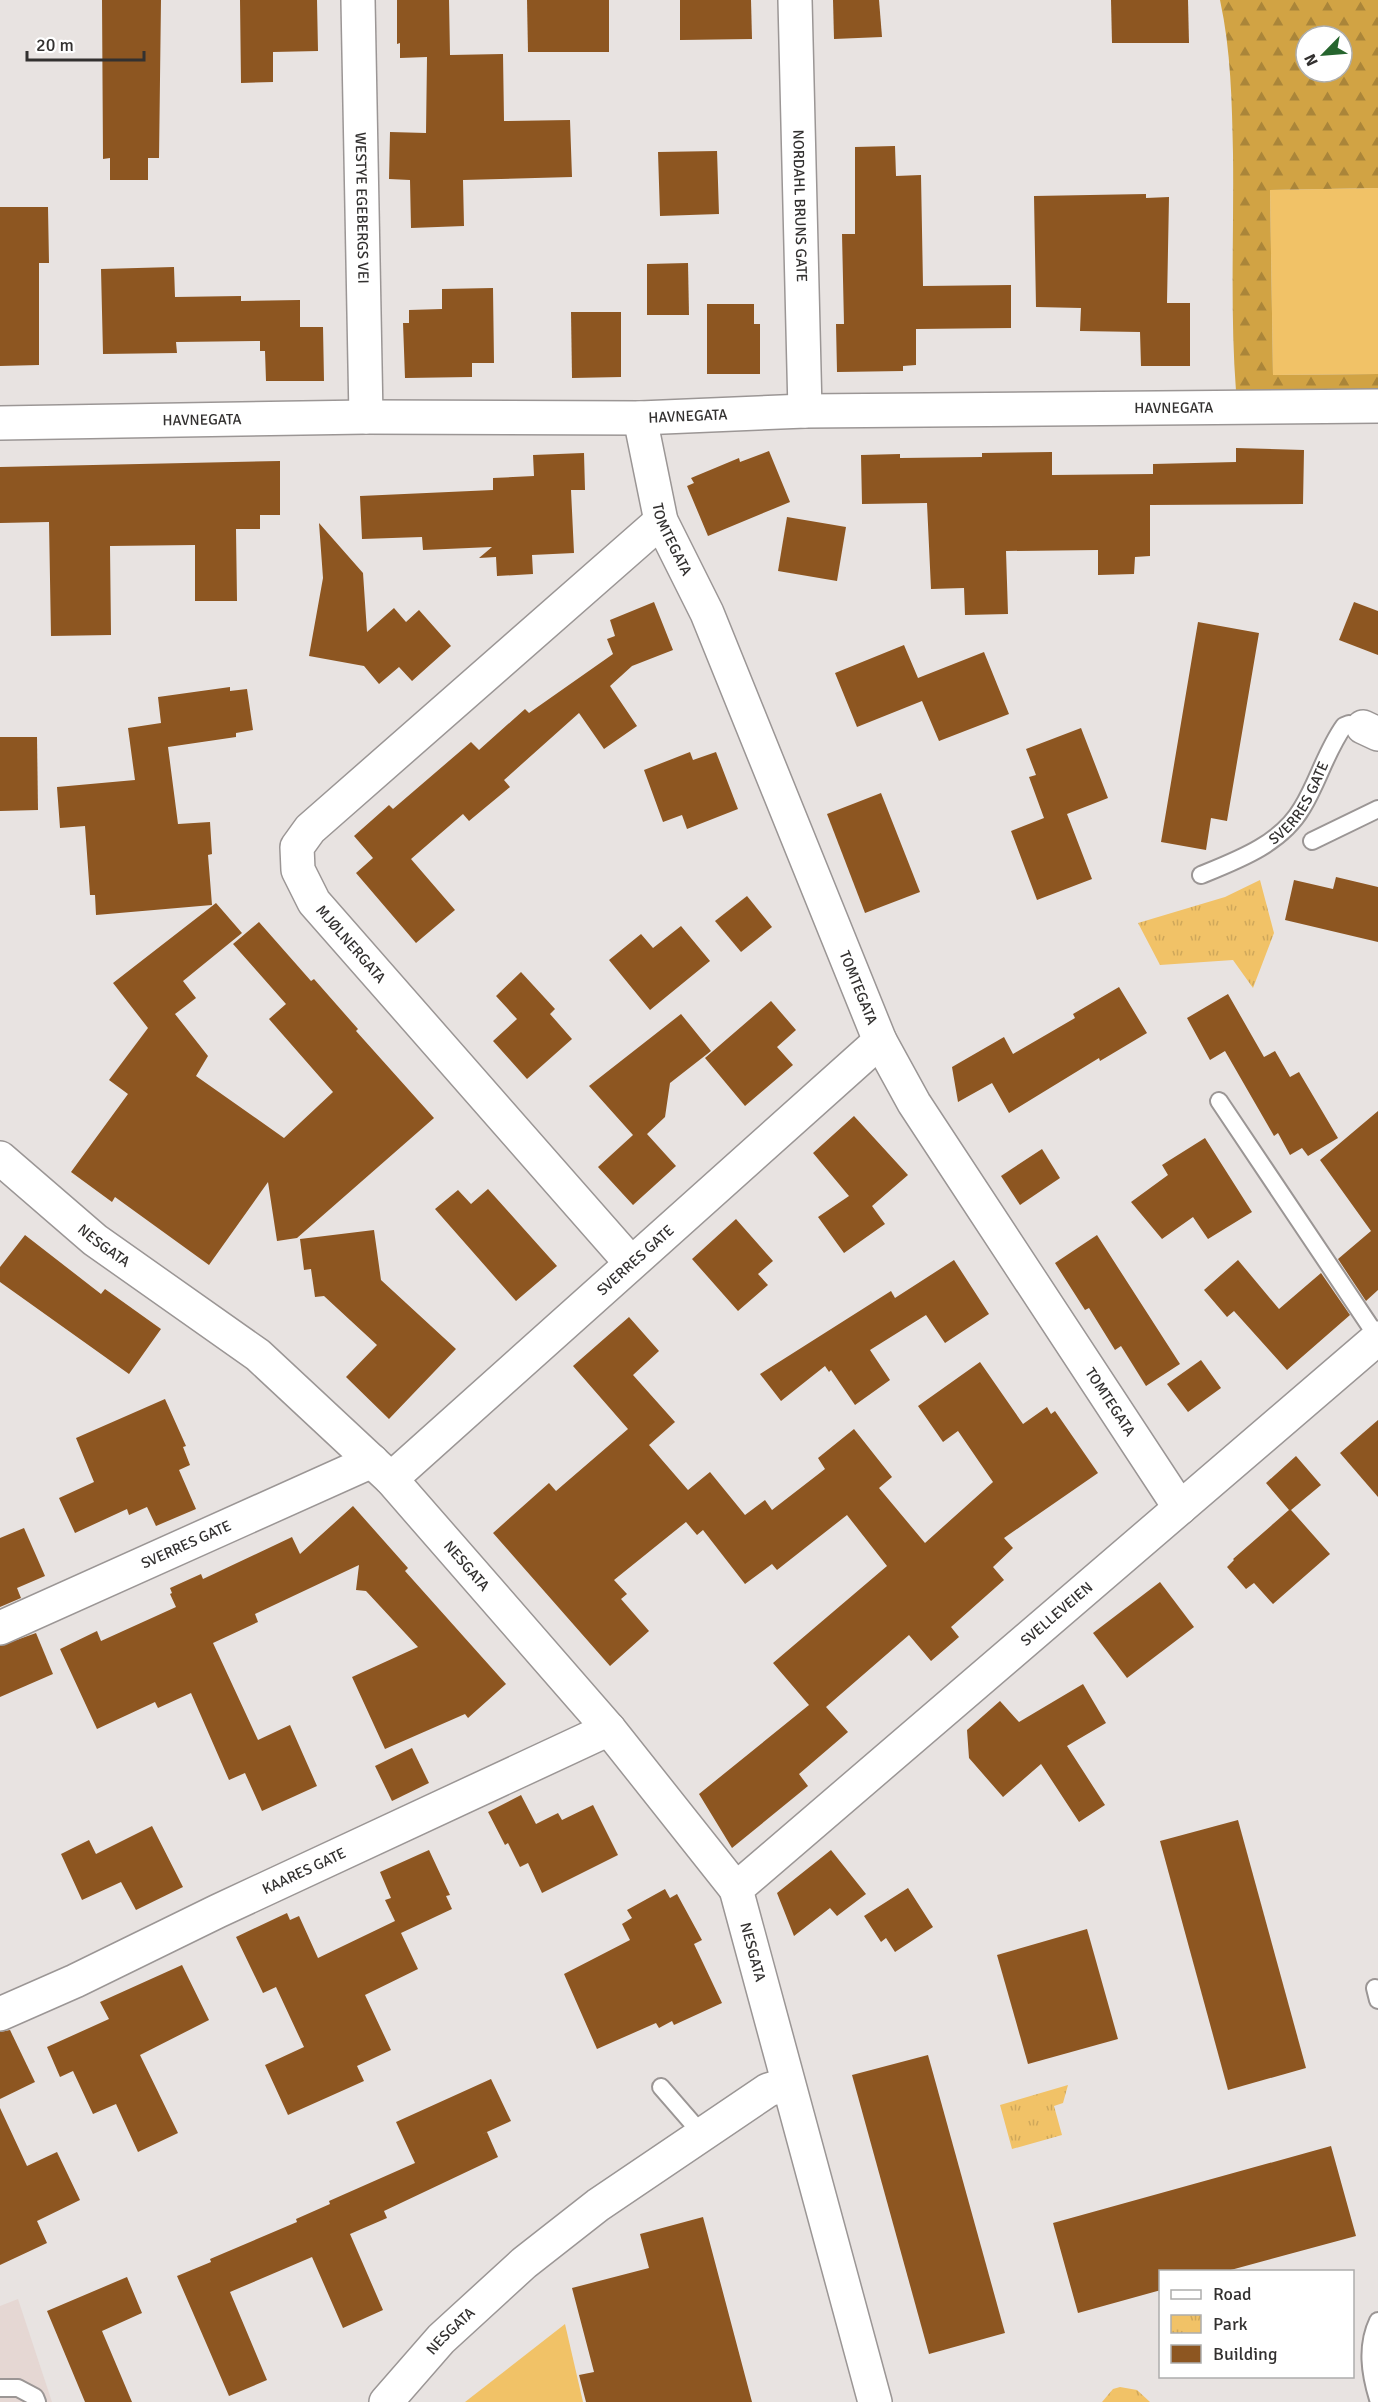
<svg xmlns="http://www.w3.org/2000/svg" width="1378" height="2402" viewBox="0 0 1378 2402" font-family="Signika,sans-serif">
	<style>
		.built { fill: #e5d7d3 }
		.grass { fill: #f1c267 }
		.forest { fill: url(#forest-firs); fill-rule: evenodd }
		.park { fill: url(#park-tufts) }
		.building { fill: #8d5621 }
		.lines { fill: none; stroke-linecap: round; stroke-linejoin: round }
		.lane-casing { stroke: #9b9695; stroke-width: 20 }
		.street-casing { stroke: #9b9695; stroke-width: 36 }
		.secondary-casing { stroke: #9b9695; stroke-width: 36 }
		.lane { stroke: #fff; stroke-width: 16 }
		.street { stroke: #fff; stroke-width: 33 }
		.secondary { stroke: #fff; stroke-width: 33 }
		.labels { text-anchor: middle; stroke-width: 6; stroke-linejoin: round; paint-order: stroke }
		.street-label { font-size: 15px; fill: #333130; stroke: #fff }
	</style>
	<defs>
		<pattern id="forest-firs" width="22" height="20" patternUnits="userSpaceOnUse" patternTransform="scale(1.5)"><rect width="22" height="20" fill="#d1a344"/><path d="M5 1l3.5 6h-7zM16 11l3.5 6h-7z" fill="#aa8539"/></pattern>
		<pattern id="park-tufts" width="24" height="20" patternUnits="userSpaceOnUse" patternTransform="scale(1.5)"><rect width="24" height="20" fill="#f1c267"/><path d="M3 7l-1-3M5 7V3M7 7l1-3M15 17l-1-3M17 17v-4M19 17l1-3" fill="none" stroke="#cfa75a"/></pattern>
	</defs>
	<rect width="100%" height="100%" fill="#e8e3e1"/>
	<polygon class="built" points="18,2299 52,2402 0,2402 0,2306"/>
	<g class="grass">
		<polygon points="1378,188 1378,374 1273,375 1270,190"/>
		<polygon points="565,2324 583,2402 465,2402"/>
	</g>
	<path class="forest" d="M1220 0H1378V188L1270 190 1273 375 1378 374V414L1236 391C1230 312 1234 233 1233 154 1232 103 1231 50 1220 0ZM1306 36H1342V72H1306Z"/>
	<g class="park">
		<polygon points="1260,880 1274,933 1253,988 1233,960 1160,965 1138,923 1225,897"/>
		<polygon points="1068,2085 1063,2103 1054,2106 1062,2135 1012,2149 1000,2105"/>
		<polygon points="1120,2387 1137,2390 1150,2402 1102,2402 1113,2389"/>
	</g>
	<g class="building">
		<polygon points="102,0 161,0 159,158 148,158 148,180 110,180 110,158 103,159"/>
		<polygon points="240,0 317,0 318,51 273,52 273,82 241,83"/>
		<polygon points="397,0 449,0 450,55 503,54 504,121 570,120 572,177 463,180 464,226 411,228 410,180 389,179 390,132 426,133 427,57 400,58 400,43 397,44"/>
		<polygon points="527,0 609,0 609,52 528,52"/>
		<polygon points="680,0 751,0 752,39 680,40"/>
		<polygon points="833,0 879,0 882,37 834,39"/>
		<polygon points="1111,0 1188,0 1189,43 1112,43"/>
		<polygon points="895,146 896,176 921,175 923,286 1011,285 1011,328 916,329 916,365 903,366 903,371 837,372 836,324 844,324 842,234 855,234 855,147"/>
		<polygon points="717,151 719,214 660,216 658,152"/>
		<polygon points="1146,194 1146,198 1169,197 1167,303 1190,303 1190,366 1141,366 1140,332 1080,331 1081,308 1036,307 1034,196"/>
		<polygon points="0,207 48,207 49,263 39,263 39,365 0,366"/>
		<polygon points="688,263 689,315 647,315 647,264"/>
		<polygon points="174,267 175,297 241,296 241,301 300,300 300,327 323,327 324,381 266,381 265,351 260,351 260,341 176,342 177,353 103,354 101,269"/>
		<polygon points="493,288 494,363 472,363 472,377 405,378 403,323 409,323 409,310 442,309 442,289"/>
		<polygon points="707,304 754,304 754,324 760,324 760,374 707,374"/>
		<polygon points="571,312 621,312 621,377 572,378"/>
		<polygon points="1236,448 1304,450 1303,504 1150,505 1150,556 1135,557 1134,574 1098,575 1098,550 1006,551 1008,614 965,615 964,588 931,589 927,503 862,504 861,455 900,454 900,458 982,457 982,453 1052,452 1052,475 1153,474 1153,464 1236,462"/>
		<polygon points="769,451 790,502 708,536 687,486 694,483 691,478 739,458 740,462"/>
		<polygon points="584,453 585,490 571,490 574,553 532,555 533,574 497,576 496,557 479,558 492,547 423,550 422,537 362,539 360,496 493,490 493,478 534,476 533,455"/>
		<polygon points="280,461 280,515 260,515 260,529 236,529 237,601 195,601 195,545 110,546 111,635 51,636 49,522 0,523 0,467"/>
		<polygon points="787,517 846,527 837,581 778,571"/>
		<polygon points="319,523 363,573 367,632 394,608 406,622 419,610 451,646 412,681 399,667 379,684 364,666 309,656 323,578"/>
		<polygon points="654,602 673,650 632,666 610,686 637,726 604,749 579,713 504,780 510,787 469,821 463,814 411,859 455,910 416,943 356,873 373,858 354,836 389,805 393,809 471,742 479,750 525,709 529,713 613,654 607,639 615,636 610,620"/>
		<polygon points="1354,602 1378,611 1378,655 1339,640"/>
		<polygon points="1198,622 1259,633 1227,821 1211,818 1206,850 1161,842"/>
		<polygon points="904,645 918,678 984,652 1009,714 939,741 922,701 857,727 835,673"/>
		<polygon points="230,687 230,691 247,689 253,730 236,733 236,737 168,747 178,824 210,822 212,854 208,855 212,905 96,915 95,895 90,895 85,826 60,828 57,787 135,780 128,728 161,723 158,697"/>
		<polygon points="1081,728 1108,798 1067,814 1092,879 1037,900 1011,831 1044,818 1029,777 1036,775 1026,749"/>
		<polygon points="0,737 37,737 38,810 0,811"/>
		<polygon points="690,752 693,760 716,752 738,809 687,829 682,815 663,822 644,770"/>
		<polygon points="881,793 920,892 865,913 827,814"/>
		<polygon points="1336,877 1378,887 1378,942 1285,920 1294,880 1333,889"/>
		<polygon points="747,896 772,927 741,952 715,921"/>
		<polygon points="216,903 242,933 183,981 196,998 175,1014 208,1056 196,1076 284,1138 333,1092 269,1019 286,1004 233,944 259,922 311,981 314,979 358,1029 356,1031 434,1118 297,1238 277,1241 268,1182 209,1265 115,1197 112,1202 71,1172 128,1094 109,1080 148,1028 113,983"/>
		<polygon points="681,926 710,961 650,1010 609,960 641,934 653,948"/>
		<polygon points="521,972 555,1009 550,1014 572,1039 527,1079 493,1041 517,1019 496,996"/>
		<polygon points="1119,987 1147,1033 1100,1061 1099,1058 1009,1113 992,1083 958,1102 952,1067 1004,1037 1013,1054 1075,1018 1073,1014"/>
		<polygon points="1228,994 1264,1057 1275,1051 1290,1077 1299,1072 1338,1138 1308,1156 1302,1148 1290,1155 1278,1133 1274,1136 1225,1051 1210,1060 1187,1018"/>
		<polygon points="771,1001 796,1030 777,1047 793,1065 745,1106 705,1058"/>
		<polygon points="681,1014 711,1051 670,1083 665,1117 647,1134 676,1166 633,1205 598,1167 633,1135 589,1086"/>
		<polygon points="1378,1111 1378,1290 1366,1301 1338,1259 1371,1231 1320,1160"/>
		<polygon points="854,1116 908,1175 872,1206 885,1224 844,1253 818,1217 849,1196 813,1153"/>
		<polygon points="1205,1138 1252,1212 1208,1239 1193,1217 1162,1239 1131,1202 1168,1175 1162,1165"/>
		<polygon points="1042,1149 1060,1178 1020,1205 1001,1176"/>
		<polygon points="488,1189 557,1266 516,1301 435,1209 458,1190 471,1204"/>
		<polygon points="736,1219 773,1261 758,1274 768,1285 738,1311 692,1259"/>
		<polygon points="374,1230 381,1280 456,1349 389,1419 346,1377 377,1345 324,1296 315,1297 311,1269 304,1270 300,1239"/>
		<polygon points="25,1235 101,1294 105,1289 161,1329 129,1374 0,1282 0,1267"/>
		<polygon points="1097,1235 1180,1364 1146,1386 1121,1346 1115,1350 1089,1308 1085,1310 1055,1263"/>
		<polygon points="954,1260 989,1314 945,1343 926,1315 870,1350 890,1380 855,1405 831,1370 829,1372 825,1366 781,1401 760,1374 891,1291 895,1298"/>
		<polygon points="1238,1260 1279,1309 1321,1273 1350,1315 1287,1370 1234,1311 1227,1317 1204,1290"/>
		<polygon points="629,1317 659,1351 633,1375 675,1422 649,1445 688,1490 710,1472 745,1515 765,1500 772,1510 825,1469 818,1458 854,1429 892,1477 879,1488 925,1543 993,1482 958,1431 943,1442 918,1406 980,1362 1023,1424 1047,1407 1051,1414 1055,1411 1098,1473 1004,1538 1013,1548 993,1567 1004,1580 951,1627 959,1637 931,1661 909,1635 826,1707 848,1732 799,1774 808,1786 732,1848 699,1794 809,1705 773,1663 887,1566 847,1515 777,1570 772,1564 745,1584 703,1530 697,1535 686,1522 614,1580 627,1594 621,1599 649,1631 610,1666 493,1533 549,1483 556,1491 628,1429 573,1366"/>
		<polygon points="1201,1360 1221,1388 1188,1412 1167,1384"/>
		<polygon points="165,1399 186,1446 183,1447 190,1465 179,1470 196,1509 156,1526 147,1507 129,1515 127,1509 75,1533 59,1498 94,1482 76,1438"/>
		<polygon points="1378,1420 1378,1497 1340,1453"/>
		<polygon points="1296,1456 1321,1485 1291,1510 1330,1554 1273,1604 1254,1583 1246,1589 1227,1567 1234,1560 1233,1559 1289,1510 1266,1483"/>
		<polygon points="353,1506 408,1568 405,1571 506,1684 468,1718 465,1714 385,1749 352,1677 418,1647 366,1591 356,1590 359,1565 255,1614 258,1622 213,1643 258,1740 290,1725 317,1786 262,1811 245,1773 229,1780 191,1693 158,1708 155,1702 97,1729 60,1649 97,1631 101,1641 176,1607 170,1594 172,1593 170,1588 201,1574 203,1579 292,1537 300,1554"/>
		<polygon points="24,1528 45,1576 17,1588 21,1598 0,1607 0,1538"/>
		<polygon points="1160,1582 1194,1627 1127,1678 1093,1633"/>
		<polygon points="36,1633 53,1674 0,1697 0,1646"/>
		<polygon points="1083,1684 1106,1723 1067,1746 1105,1805 1079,1822 1041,1764 1003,1797 969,1758 967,1730 1000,1701 1019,1722"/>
		<polygon points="412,1748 429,1783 392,1801 375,1766"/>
		<polygon points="521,1795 536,1824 558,1813 562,1820 593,1805 618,1855 542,1893 528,1863 520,1867 508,1843 505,1845 488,1812"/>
		<polygon points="1238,1820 1306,2068 1228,2090 1160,1841"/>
		<polygon points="152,1826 183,1887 136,1910 121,1882 82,1900 61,1854 89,1840 96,1854"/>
		<polygon points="429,1850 450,1895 446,1896 452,1909 401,1933 418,1969 365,1995 391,2050 357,2066 364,2081 288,2115 265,2065 304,2047 276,1987 263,1993 236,1937 287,1913 290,1920 299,1916 318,1958 395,1921 385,1900 391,1898 380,1872"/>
		<polygon points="831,1850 866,1894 837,1916 830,1908 794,1936 777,1893"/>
		<polygon points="908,1888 933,1927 895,1952 886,1938 881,1942 864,1916"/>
		<polygon points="665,1889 670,1898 677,1894 702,1940 694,1944 722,2003 674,2025 672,2021 659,2028 656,2023 597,2049 564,1974 630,1940 622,1924 632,1918 627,1910"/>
		<polygon points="1087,1929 1118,2039 1028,2064 997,1955"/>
		<polygon points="182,1965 209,2020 140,2055 178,2133 138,2152 116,2104 93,2114 73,2071 60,2077 47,2047 109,2019 100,2002"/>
		<polygon points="10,2030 35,2082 0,2099 0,2032"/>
		<polygon points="928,2055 1005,2333 929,2354 852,2075"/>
		<polygon points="491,2079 511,2121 478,2136 487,2132 498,2157 384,2211 387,2218 350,2234 383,2310 343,2328 312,2257 230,2292 267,2380 229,2396 177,2276 211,2262 210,2259 297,2222 296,2219 330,2204 329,2201 415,2163 396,2122"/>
		<polygon points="0,2108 27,2166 57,2152 80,2200 37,2221 47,2243 0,2265"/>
		<polygon points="1331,2146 1356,2236 1227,2271 1161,2271 1161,2290 1078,2313 1053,2223"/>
		<polygon points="703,2217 752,2402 586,2402 579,2375 594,2372 572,2288 649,2268 640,2234"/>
		<polygon points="127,2277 142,2313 102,2331 132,2402 85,2402 47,2311"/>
	</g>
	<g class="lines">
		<defs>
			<g id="lane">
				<polyline points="1312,841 1378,809"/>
				<path id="s1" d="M1201 875C1238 860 1281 844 1302 808 1318 782 1326 751 1344 726L1349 724 1363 727"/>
				<polyline points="1219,1101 1378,1338"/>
				<polyline points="1375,1988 1378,2000"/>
				<polyline points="661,2087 701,2133"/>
				<path d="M1378 2321C1366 2346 1370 2373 1378 2399"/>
				<polyline points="0,2388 18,2388 35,2397 37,2402"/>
			</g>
			<g id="street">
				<path id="s2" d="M358 0 366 417"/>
				<path id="s3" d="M795 0 805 411"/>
				<path id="s4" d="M640 418 661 521 707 613 880 1041 914 1103 1180 1508"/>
				<path id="s5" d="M0 423 366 417 640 418 805 411 1378 406"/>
				<polyline points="1363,727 1378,734"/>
				<path id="s6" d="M0 1158 95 1240 258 1355 391 1479 609 1729 736 1889"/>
				<polyline points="631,1263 314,902 298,870 297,847 310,829 661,521"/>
				<path id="s7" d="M391 1479 880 1041"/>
				<path id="s8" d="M0 1628 372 1461"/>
				<path id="s9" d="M0 2014 75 1981 218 1911 609 1729"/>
				<path id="s10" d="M386 2402 441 2339 524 2263 598 2205 768 2090 788 2084"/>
			</g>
			<g id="secondary">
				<path id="s11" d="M875 2402 736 1889 1378 1338"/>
			</g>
		</defs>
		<use href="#lane" class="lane-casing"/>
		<use href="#street" class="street-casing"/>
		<use href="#secondary" class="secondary-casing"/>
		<use href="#lane" class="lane"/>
		<use href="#street" class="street"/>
		<use href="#secondary" class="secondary"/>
	</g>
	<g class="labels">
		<g class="street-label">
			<text dy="5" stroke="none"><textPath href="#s3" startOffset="206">NORDAHL BRUNS GATE</textPath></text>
			<text dy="5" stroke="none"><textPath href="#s2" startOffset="208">WESTYE EGEBERGS VEI</textPath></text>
			<text dy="5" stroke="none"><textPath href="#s5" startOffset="1174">HAVNEGATA</textPath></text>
			<text dy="5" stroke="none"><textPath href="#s5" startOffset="688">HAVNEGATA</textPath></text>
			<text dy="5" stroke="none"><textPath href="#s5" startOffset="202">HAVNEGATA</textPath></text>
			<text dy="5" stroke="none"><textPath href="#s4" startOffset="126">TOMTEGATA</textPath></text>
			<text dy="5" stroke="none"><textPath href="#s1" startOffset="126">SVERRES GATE</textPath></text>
			<text transform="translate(351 944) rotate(49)" y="5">MJØLNERGATA</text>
			<text dy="5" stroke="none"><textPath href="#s4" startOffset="612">TOMTEGATA</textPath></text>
			<text dy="5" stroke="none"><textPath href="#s6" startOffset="136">NESGATA</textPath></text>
			<text dy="5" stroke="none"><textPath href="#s7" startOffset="328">SVERRES GATE</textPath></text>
			<text dy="5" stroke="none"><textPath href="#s4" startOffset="1098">TOMTEGATA</textPath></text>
			<text dy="5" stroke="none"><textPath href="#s8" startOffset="204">SVERRES GATE</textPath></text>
			<text dy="5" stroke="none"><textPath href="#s6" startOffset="622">NESGATA</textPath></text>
			<text dy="5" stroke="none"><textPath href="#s11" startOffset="954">SVELLEVEIEN</textPath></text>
			<text dy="5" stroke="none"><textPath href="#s9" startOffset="336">KAARES GATE</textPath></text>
			<text transform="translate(753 1952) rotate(75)" y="5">NESGATA</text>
			<text dy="5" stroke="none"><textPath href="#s10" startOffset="96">NESGATA</textPath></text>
		</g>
	</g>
	<rect x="1159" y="2270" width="195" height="108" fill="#ffffff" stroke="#adadac" stroke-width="1.5"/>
	<rect x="1171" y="2290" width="30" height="9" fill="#ffffff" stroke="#adadac" stroke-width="1.5"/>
	<text x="1213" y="2300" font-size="18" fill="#333130">Road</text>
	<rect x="1171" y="2315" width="30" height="18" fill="url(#park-tufts)" stroke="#adadac" stroke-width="1.5"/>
	<text x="1213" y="2330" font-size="18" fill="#333130">Park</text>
	<rect x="1171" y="2345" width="30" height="18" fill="#8d5621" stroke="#adadac" stroke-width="1.5"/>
	<text x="1213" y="2360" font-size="18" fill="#333130">Building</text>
	<g transform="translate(1324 54) rotate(245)"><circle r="28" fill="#ffffff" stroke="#adadac" stroke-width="1.5"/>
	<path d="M0-4.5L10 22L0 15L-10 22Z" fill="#26652e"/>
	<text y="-9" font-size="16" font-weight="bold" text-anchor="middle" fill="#333130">N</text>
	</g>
	<path d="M27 51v9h117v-9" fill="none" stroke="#333130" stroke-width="3"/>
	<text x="36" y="51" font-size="18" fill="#333130" stroke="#ffffff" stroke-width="4.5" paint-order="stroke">20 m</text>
</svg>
